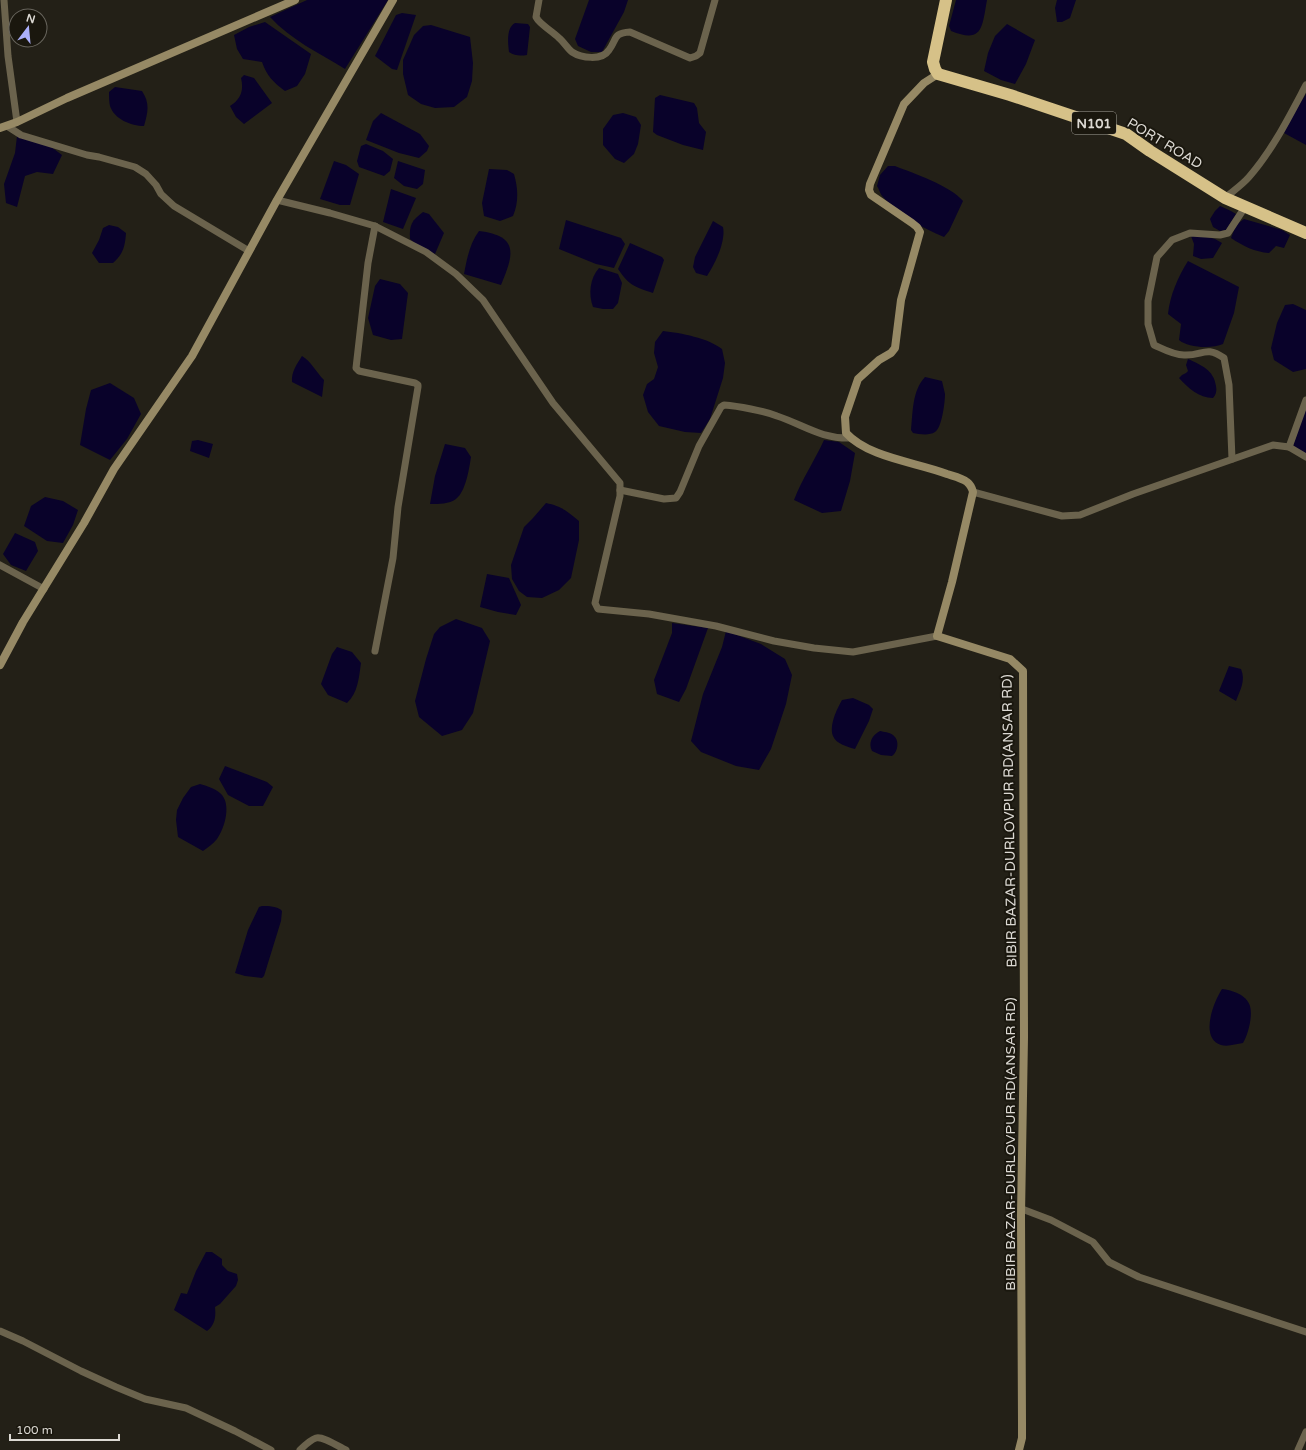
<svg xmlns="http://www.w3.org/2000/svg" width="1306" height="1450" viewBox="0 0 1306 1450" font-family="'Varela Round',sans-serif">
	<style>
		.water { fill: #09022a }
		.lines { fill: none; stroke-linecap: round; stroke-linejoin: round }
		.street { stroke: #6b634d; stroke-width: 7 }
		.secondary { stroke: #968965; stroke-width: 8 }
		.highway { stroke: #d6c188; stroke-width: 12 }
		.labels { text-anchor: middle; stroke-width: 4; stroke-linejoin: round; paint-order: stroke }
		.shield { fill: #1a170e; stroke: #a29f98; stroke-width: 1 }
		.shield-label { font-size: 13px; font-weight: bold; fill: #dcd9d3 }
		.street-label { font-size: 14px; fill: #dcd9d3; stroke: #1a170e }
	</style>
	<rect width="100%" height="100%" fill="#232017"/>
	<g class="water">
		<path d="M307 0H388L345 69C319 53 291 40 270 17Z"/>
		<polygon points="589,0 628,0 624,12 602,52 591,52 578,46 575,39"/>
		<path d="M956 0H987C982 27 983 44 951 31L949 26Z"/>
		<polygon points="1057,0 1076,0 1070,18 1062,22 1057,22 1055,8"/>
		<polygon points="402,13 416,15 397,70 392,69 375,56 396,15"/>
		<path d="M265 22 311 54 305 74 297 86 285 91C273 82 267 76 262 62L243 59 237 49 234 35 249 27Z"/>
		<path d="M515 23 528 24 530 27 527 55C520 56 515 56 509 52 508 43 506 28 515 23Z"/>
		<polygon points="1007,24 1035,40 1026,64 1015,84 1001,80 984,71 988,53 995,36"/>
		<polygon points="431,25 470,37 473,63 472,81 467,97 454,107 435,108 421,104 408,95 403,74 403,60 414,35 423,26"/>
		<path d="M244 75 254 78 272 103 244 124 236 117 230 106C241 99 244 90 241 78Z"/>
		<path d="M115 87 142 91C150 103 148 112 144 126 131 126 114 119 110 106 109 102 109 96 109 92Z"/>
		<polygon points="1306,94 1306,145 1284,133 1293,115"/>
		<polygon points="660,95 694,103 697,108 699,123 706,132 703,150 683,145 657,135 653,132 655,98"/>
		<polygon points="381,113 420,134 429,146 427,151 419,158 399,153 366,140 373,121"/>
		<polygon points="623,113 636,117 641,125 638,144 634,154 624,163 615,159 603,145 603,129 613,115"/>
		<polygon points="17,136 50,146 62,155 53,174 37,172 25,176 17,207 6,203 4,184 15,153"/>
		<polygon points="366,144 383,151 393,159 390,171 384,176 359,167 357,161 361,146"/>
		<polygon points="334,161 346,165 359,174 350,205 340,205 320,199"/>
		<polygon points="398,161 425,170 423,184 417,189 404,186 394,178"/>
		<path d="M888 166H895C913 173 951 186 963 201L949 231 944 237C923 228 898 215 883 197 880 194 879 189 877 186L880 175Z"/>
		<path d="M489 169 507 170 514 174C518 188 519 202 513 216L500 221 484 216 482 203Z"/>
		<polygon points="391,189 416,198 403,229 383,222"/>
		<polygon points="1220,206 1231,211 1236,214 1226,230 1220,231 1213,227 1210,219 1215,211"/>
		<path d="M423 212 429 214 444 233 435 254 418 246 410 239C409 225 412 220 423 212Z"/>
		<path d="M1244 219 1282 230 1290 235 1284 248 1276 246 1269 253C1255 252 1243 246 1231 238L1236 225Z"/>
		<polygon points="566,220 621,238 625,244 614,268 596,264 559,249"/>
		<path d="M713 221 723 227C726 241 715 264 707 276L696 273 693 267 695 257Z"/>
		<path d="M109 225 118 227 126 233C125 247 123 254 113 263H99L92 253 99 240 103 228Z"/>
		<path d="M479 231C519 236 514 254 501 285L464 274C467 258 470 243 479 231Z"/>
		<polygon points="1199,235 1215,239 1222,243 1213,258 1201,259 1193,256 1194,244 1191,236"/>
		<path d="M630 243 662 257 664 260 653 293C633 286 630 286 618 269Z"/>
		<path d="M1188 261 1239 287 1234 313 1223 344C1212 349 1188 348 1179 340L1181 324 1168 314C1170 295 1178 277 1188 261Z"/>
		<path d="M599 268 618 274 622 283 618 303 613 309H603L593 307C588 294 590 278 599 268Z"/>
		<polygon points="380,279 400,284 408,293 402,339 391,340 373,335 368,318 375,286"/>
		<polygon points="1293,304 1306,310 1306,369 1293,372 1274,360 1271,348 1277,323 1285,305"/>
		<path d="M663 331C681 333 708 338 722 349L725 363 723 378 710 419 701 433 685 432 659 426 648 412 643 395 647 384 654 379 658 367 654 353 655 342Z"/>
		<path d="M302 356C311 361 316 372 324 380L322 397 292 382C291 372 297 364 302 356Z"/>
		<path d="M1188 359C1201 365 1214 370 1216 386 1217 391 1216 395 1213 398 1199 398 1188 388 1179 378L1182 375 1186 373 1188 371 1186 365Z"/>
		<path d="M925 377 942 381C943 385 944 390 945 394 945 402 942 428 935 432 929 436 919 434 913 433L911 430C913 412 912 391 925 377Z"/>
		<polygon points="110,383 134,398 141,414 127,439 110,460 80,445 86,409 91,390"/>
		<polygon points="1306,406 1306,454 1293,446"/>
		<polygon points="198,440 213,444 209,458 190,451 192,441"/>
		<path d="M824 440 839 442 855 453 850 481 841 511 822 513 794 500C802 479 815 460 824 440Z"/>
		<path d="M445 444 465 448 471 457C469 469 466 491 456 499 449 504 439 504 430 504L435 476Z"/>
		<polygon points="45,497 63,501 78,510 73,525 63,543 47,541 24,526 31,506"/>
		<path d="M546 503C561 506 567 511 579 521V540L571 578 559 590 542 598 527 597 519 591 512 579 511 565 524 527 533 518Z"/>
		<polygon points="15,533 35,542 38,551 26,571 11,565 3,554"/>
		<polygon points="487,574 509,578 521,605 516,615 498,612 480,607"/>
		<polygon points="456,619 482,628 490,641 473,713 462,730 442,736 419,717 415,701 426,659 434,634 440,627"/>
		<polygon points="672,623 708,628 686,689 679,702 657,694 654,680 672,633"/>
		<polygon points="726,631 761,644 785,659 792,675 786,704 771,749 759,770 736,766 701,752 691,741 703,694 722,647"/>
		<path d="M337 647 352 652 361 663C359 677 358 693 347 703L328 695 321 684 332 654Z"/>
		<path d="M1229 666 1241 669C1246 681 1240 690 1236 701L1219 691Z"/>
		<path d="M853 698 869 705 873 709 869 721 855 749C848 747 836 744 833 736 829 725 837 709 842 700Z"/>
		<path d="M880 731C884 732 889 732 893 735 900 740 898 752 892 756L881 755 872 751C868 743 872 735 880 731Z"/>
		<polygon points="225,766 267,782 273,787 263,806 249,806 228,795 219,779"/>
		<path d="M200 784C207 786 214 788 220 793 232 803 225 828 217 839 213 844 208 847 203 851L178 837 176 820 177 810 183 798 191 787Z"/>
		<path d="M262 906C269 906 277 906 282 911L281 921 264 976 262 978 245 976 235 973 248 930 259 907Z"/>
		<path d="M1222 989C1232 990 1247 995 1250 1006 1253 1016 1248 1035 1243 1043 1236 1044 1228 1047 1221 1045 1199 1038 1214 1001 1222 989Z"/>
		<path d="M206 1252H212L222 1259V1265L228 1271 237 1274 238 1280 236 1286 220 1304 215 1307C216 1317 215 1325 207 1331L174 1310 181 1293 187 1294 196 1271Z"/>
	</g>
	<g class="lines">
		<g class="street">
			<polyline points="4,0 8,56 17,122"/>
			<path d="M539 0 536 17 538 20C544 27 553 32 559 38 564 42 567 48 572 52 581 58 602 61 609 50 617 39 613 33 630 32L690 58 696 56 700 53 715 0"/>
			<polyline points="7,126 21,135 87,155 99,157 135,167 146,174 156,185 161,194 174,206 249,251"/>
			<path d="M1225 198C1233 191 1242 185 1249 177 1272 151 1289 117 1306 85"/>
			<polyline points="277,200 330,213 375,226 426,252 456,274 483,300 553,403 620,483 620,496 595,603 598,609 649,614 716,626 774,641 814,648 853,652 937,636"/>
			<polyline points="1289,447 1306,457"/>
			<path d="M1232 459 1229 385 1224 358C1205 345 1203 356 1184 355 1173 355 1163 349 1154 345L1148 324V301L1157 257 1172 240 1190 233 1220 235 1228 233 1245 207"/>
			<path d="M620 490 664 499 676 498 680 492 699 446 721 407 724 405C738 406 764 411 777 416 804 425 821 439 851 438"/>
			<polyline points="973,492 1062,516 1080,515 1133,494 1273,445 1289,447 1306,400"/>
			<polyline points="0,565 44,589"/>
			<polyline points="375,651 393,558 398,507 418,387 418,385 415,383 359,371 356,368 368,263 375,226"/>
			<polyline points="1022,1209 1051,1220 1093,1242 1109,1262 1139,1277 1306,1332"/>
			<polyline points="0,1331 23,1341 81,1371 116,1387 145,1399 186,1408 235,1431 271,1450"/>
			<path d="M300 1450C304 1446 310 1440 316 1438 323 1436 339 1447 346 1450"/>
			<polyline points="1298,1450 1306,1432"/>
		</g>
		<g class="secondary">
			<path d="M938 74 924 83 904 104 870 184 869 190 871 195 912 223 917 227 920 232 901 300 895 348 891 353 879 360 858 379 845 417 846 433C869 458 916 462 947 474 953 476 962 478 967 482 971 485 972 488 973 492L952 582 937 636 1010 659 1023 671 1024 1037 1021 1215 1022 1423V1438L1019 1450"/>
			<polyline points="0,128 17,122 67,98 295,0"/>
			<polyline points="0,665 23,622 84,523 114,469 192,356 277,200 393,0"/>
		</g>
		<polyline class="highway" points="946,0 933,62 935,69 938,74 1010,95 1126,134 1150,151 1225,198 1306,233"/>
	</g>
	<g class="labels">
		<rect class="shield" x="1072" y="112" width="44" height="22" rx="3"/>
		<g class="shield-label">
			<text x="1094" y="128">N101</text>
		</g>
		<g class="street-label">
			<text transform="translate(1165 143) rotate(31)" y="5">PORT ROAD</text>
			<text transform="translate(1009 821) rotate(-91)" y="5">BIBIR BAZAR-DURLOVPUR RD(ANSAR RD)</text>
			<text transform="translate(1010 1144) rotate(-90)" y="5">BIBIR BAZAR-DURLOVPUR RD(ANSAR RD)</text>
		</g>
	</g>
	<g transform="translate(28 28) rotate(16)"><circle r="19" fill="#1a170e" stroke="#68655d"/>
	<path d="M0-3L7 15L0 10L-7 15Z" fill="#abaffb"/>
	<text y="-6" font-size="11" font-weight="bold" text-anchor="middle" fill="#dcd9d3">N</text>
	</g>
	<path d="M10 1434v6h109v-6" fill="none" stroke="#dcd9d3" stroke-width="2"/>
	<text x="16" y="1434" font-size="12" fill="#dcd9d3" stroke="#1a170e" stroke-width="3" paint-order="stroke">100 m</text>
</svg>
